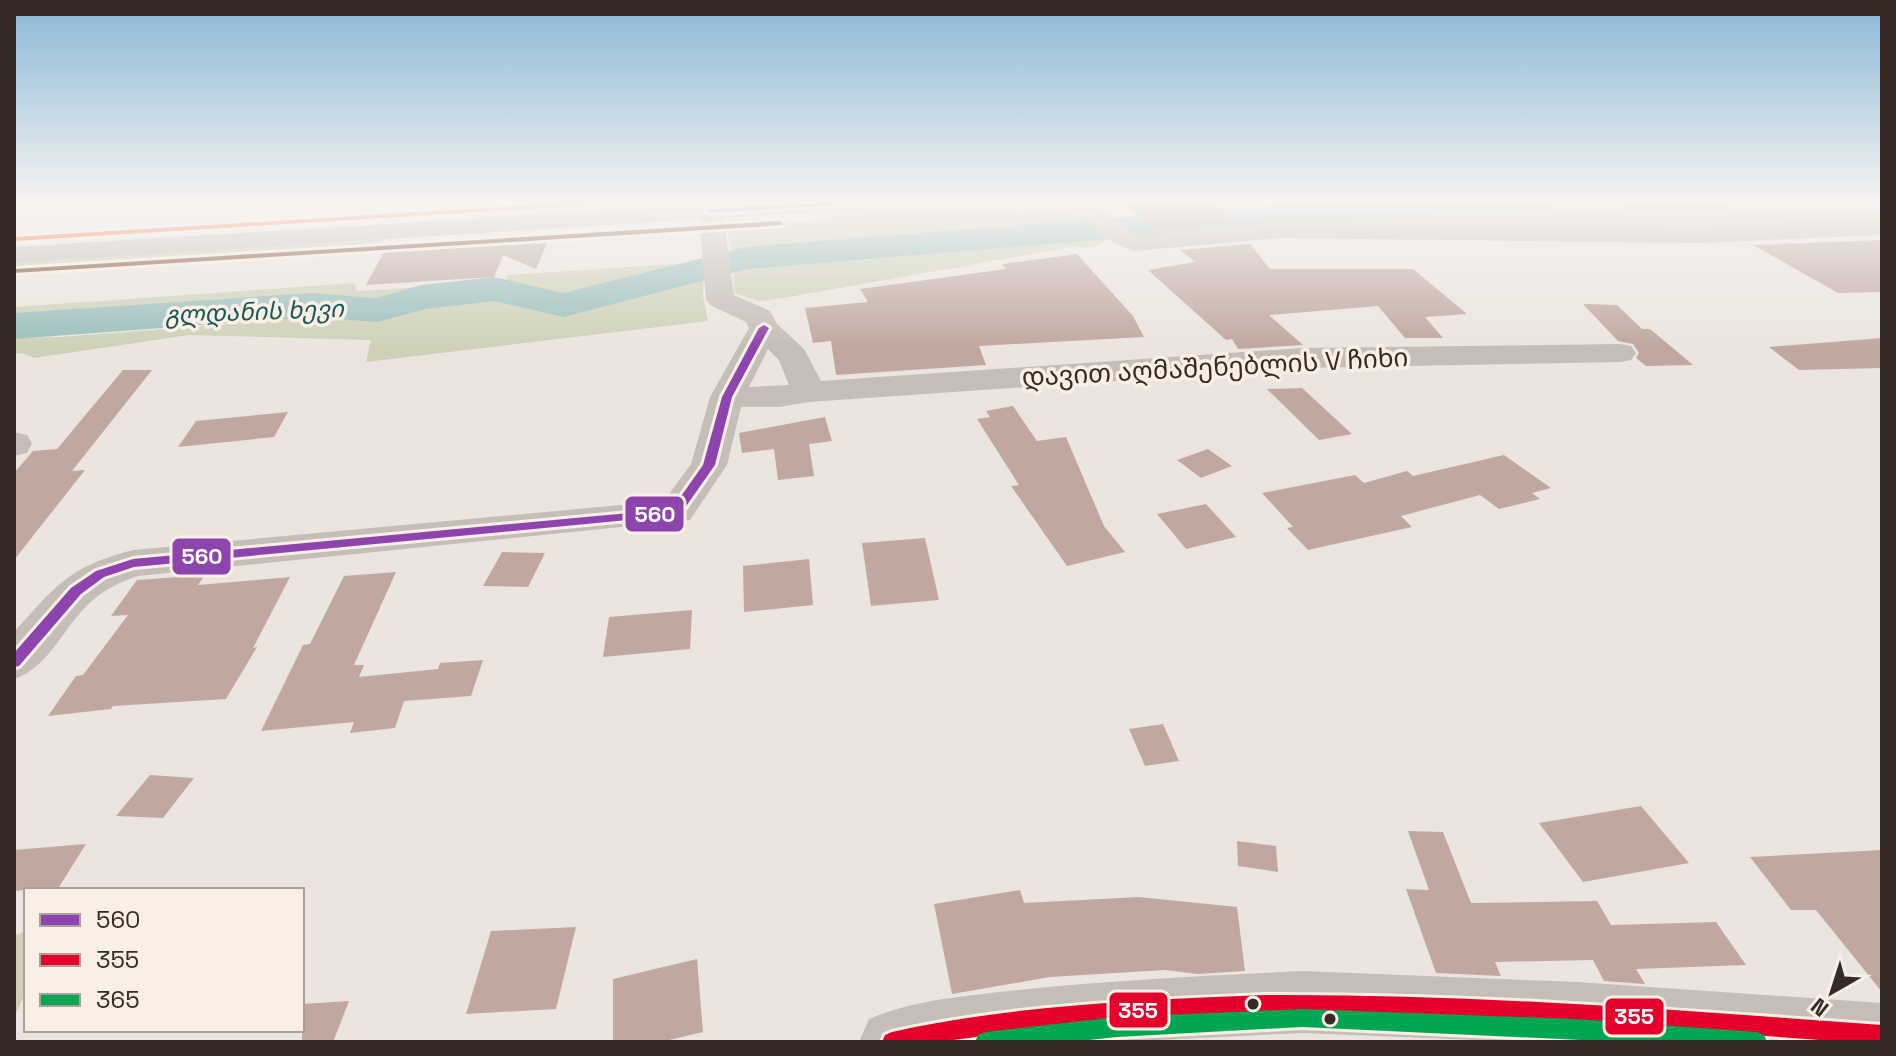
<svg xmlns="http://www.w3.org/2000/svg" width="1896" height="1056" viewBox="0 0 1896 1056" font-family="'Space Grotesk','Noto Sans Georgian',sans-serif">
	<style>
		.green { fill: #ced1b8 }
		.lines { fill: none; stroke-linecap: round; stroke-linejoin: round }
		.river { fill: #9abfbd; fill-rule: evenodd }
		.building { fill: #c0a8a0 }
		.minor { fill: #c5bdb8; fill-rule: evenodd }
		.bus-1-casing { stroke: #faefe5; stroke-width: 6 }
		.bus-2-casing { stroke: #faefe5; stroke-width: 6 }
		.bus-3-casing { stroke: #faefe5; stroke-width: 6 }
		.bus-4-casing { stroke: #faefe5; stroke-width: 6 }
		.bus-5-casing { stroke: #faefe5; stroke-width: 6 }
		.bus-1 { fill: #8e44ad; fill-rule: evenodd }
		.bus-2 { fill: #e4002b; fill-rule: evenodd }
		.bus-3 { fill: #00a651; fill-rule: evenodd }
		.bus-4 { fill: #7a4b2a; fill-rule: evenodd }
		.bus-5 { fill: #f26522; fill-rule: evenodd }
		.bus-dot { fill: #352a26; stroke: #faefe5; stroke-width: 3 }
		.labels { text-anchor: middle; stroke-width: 7; stroke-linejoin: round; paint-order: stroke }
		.far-water-label { font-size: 24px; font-style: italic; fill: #1b5658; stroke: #faefe5 }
		.street-label { font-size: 26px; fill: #352a26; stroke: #faefe5 }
		.line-badge { stroke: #faefe5; stroke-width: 3 }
		.badge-label { font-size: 22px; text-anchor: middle; font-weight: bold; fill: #fff }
	</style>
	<rect width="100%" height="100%" fill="#ece5df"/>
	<g class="green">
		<path d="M932 201H1057L1096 223 1109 238 1093 247H1071L783 298 759 301 734 293 733 256 725 220C756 214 787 226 818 221 831 219 839 211 851 207 876 200 906 202 932 201Z"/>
		<polygon points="1289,201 1870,201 1882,205 1882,224 1128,237 1115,221 1222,210 1295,207"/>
		<polygon points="383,239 379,244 14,268 14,261"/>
		<polygon points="704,258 703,296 708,321 366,362 371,340 189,335 34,358 23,353 14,354 14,338 59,337 273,321 308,313 342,318 399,308 363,299 279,298 14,320 14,307 355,283 356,291 505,282 507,275 692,263"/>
		<polygon points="26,932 26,992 14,1017 14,935"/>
	</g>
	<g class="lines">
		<g class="river">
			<polygon points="1330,201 1555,201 1550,208 1538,211 1342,220 747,269 564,317 494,301 426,309 377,322 311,317 14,339 14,313 311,293 376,298 422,285 494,277 563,293 747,247"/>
			<polygon points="1621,201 1733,201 1728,208 1716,211 1638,211 1626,208"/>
		</g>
	</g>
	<g class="building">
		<polygon points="1118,201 1215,201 1233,223 1155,230"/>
		<polygon points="1882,240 1882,292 1838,293 1753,245"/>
		<polygon points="548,241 536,269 503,255 494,277 366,285 385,250"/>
		<polygon points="1250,244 1270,269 1413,269 1467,314 1425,317 1443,338 1405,338 1378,306 1269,315 1303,345 1238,349 1232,339 1226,340 1148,270 1195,262 1180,250"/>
		<polygon points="1077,254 1133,316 1144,337 979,346 986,365 836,375 831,341 813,343 805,308 868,302 860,289 1006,269 1002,264"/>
		<polygon points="1583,304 1617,305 1642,329 1650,329 1693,365 1646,366 1636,358 1639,353 1633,344 1618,341"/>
		<polygon points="1882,338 1882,368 1799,370 1769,347"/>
		<polygon points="123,370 152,370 72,471 85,470 14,560 14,473 33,451 57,449"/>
		<polygon points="1302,388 1352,434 1319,440 1267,389"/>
		<polygon points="1013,406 1037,441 1066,437 1104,526 1125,552 1067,566 1011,486 1019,485 977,419 990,417 986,411"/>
		<polygon points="288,412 274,437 178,447 196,421"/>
		<polygon points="825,417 832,441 809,444 814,476 778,480 774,449 742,453 739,433"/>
		<polygon points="1208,449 1232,466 1201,478 1177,460"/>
		<polygon points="1504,455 1551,488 1532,493 1540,499 1499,509 1480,495 1401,516 1412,527 1308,550 1287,528 1293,527 1262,493 1355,475 1364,483 1407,471 1413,476"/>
		<polygon points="1206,504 1236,537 1186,549 1157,514"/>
		<polygon points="925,538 939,600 871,606 862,543"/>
		<polygon points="502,552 545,553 528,587 483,586"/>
		<polygon points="809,559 813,605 744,612 743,566"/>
		<polygon points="396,572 354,665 364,665 359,677 438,669 440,663 483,660 471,696 404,701 395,728 350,733 354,722 261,731 303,645 310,644 344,576"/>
		<polygon points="205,575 198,585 290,577 253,648 257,647 226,699 113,706 111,709 48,716 76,676 83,675 128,615 111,616 137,580"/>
		<polygon points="692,610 690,649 603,657 609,617"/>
		<polygon points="1163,724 1179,761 1145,766 1129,729"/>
		<polygon points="150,775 194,778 163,818 116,816"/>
		<polygon points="1641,806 1689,863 1583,882 1539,823"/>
		<polygon points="1408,831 1443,832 1471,903 1597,901 1611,925 1716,922 1746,965 1636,969 1645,984 1604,981 1593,960 1495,962 1501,976 1436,973 1406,889 1429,890"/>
		<polygon points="1237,841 1276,846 1278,872 1238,866"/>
		<polygon points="86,844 59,887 14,891 14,850"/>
		<polygon points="1882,850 1882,992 1816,910 1791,910 1750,857"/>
		<polygon points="1020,890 1024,903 1139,897 1237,907 1245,971 1197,974 1165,970 1050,977 952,994 934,904"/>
		<polygon points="576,927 556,1009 466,1014 491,931"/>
		<polygon points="697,959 703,1032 661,1042 613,1042 613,979"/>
		<polygon points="349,1001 333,1042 302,1042 302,1004"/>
	</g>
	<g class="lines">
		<g class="minor">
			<path d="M762 201H884L880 206 872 208 724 218 734 295 770 311 777 324 804 349 821 381 1303 348 1620 344 1631 346 1636 353 1631 360 1620 362 1303 368 809 402 779 407H741L727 465 690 520 138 576C121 582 107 588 93 600 65 623 50 668 14 679V632C57 585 68 567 133 550L664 501 691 464 710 397 749 328 746 322 710 305 706 299 699 219 14 263V247ZM768 349 779 360 789 385 749 387Z"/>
			<polygon points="1062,201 1090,201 1137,235 1281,222 1699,227 1882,219 1882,235 1699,243 1281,238 1133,251 1109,240"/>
			<polygon points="14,432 27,435 32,443 27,453 14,456"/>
			<path d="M1302 971 1577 982 1882 1003V1042H1524L1302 1033 1118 1042H859L869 1019C917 999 968 996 1019 990 1114 980 1207 976 1302 971Z"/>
		</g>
		<defs>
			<g id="bus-1">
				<polygon points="843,201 876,201 872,203 711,213 707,211 711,209"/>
				<polygon points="764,325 769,328 732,397 715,465 680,515 134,567 104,577 81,594 19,666 14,667 14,653 71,588 96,571 133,559 672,509 703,465 722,397 759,328"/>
			</g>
			<path id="bus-2" d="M1265 995C1472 994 1676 1010 1882 1025V1042H1847L1574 1022 1368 1013H1265L1163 1017 1060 1026 938 1042H882L885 1035 892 1032C1012 1005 1142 1000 1265 995Z"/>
			<polygon id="bus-3" points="1302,1009 1576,1019 1757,1032 1764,1035 1767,1042 1623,1042 1302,1027 1117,1037 1070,1042 975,1042 978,1035 985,1032 1117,1017"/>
			<polygon id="bus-4" points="779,221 783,223 782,225 14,273 15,269"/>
			<polygon id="bus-5" points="595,201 628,201 624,203 14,241 14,237"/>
		</defs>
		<use href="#bus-1" class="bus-1-casing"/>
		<use href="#bus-2" class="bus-2-casing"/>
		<use href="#bus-3" class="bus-3-casing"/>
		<use href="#bus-4" class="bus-4-casing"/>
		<use href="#bus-5" class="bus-5-casing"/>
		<use href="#bus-1" class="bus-1"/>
		<use href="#bus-2" class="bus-2"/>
		<use href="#bus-3" class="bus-3"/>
		<use href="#bus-4" class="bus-4"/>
		<use href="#bus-5" class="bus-5"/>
	</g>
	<linearGradient id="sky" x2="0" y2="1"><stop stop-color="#89b8d7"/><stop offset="0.58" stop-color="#f6f3f1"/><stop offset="1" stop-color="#f6f3f1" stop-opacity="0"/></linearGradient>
	<rect width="1896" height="348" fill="url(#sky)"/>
	<g class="bus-dot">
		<circle cx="1253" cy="1004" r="7"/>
		<circle cx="1330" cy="1019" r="7"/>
	</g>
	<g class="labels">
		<g class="far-water-label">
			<text transform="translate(254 312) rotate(-2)" y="8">გლდანის ხევი</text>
		</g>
		<g class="street-label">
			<text transform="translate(1215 367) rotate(-3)" y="9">დავით აღმაშენებლის V ჩიხი</text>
		</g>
	</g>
	<g class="line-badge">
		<rect x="624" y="495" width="61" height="38" rx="8" fill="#8e44ad"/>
		<rect x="171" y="537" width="61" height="39" rx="8" fill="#8e44ad"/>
		<rect x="1108" y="991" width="61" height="38" rx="8" fill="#e4002b"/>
		<rect x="1604" y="997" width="61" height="39" rx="8" fill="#e4002b"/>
	</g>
	<g class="badge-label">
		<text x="655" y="522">560</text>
		<text x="202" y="564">560</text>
		<text x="1138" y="1018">355</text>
		<text x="1634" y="1024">355</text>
	</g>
	<rect width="1896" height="1056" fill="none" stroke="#352a26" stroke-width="32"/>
	<rect x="24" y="888" width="280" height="144" fill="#faefe5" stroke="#aba099" stroke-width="2"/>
	<rect x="40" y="914" width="40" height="12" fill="#8e44ad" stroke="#aba099" stroke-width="2"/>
	<text x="96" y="928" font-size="24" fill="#352a26">560</text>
	<rect x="40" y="954" width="40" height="12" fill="#e4002b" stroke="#aba099" stroke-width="2"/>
	<text x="96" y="968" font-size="24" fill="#352a26">355</text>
	<rect x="40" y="994" width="40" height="12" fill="#00a651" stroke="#aba099" stroke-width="2"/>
	<text x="96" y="1008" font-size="24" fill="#352a26">365</text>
	<g transform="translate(1832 992) rotate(219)" stroke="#faefe5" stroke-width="6" paint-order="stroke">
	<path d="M0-6L14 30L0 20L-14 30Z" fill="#352a26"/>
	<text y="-12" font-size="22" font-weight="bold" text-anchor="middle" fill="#352a26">N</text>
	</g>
</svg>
